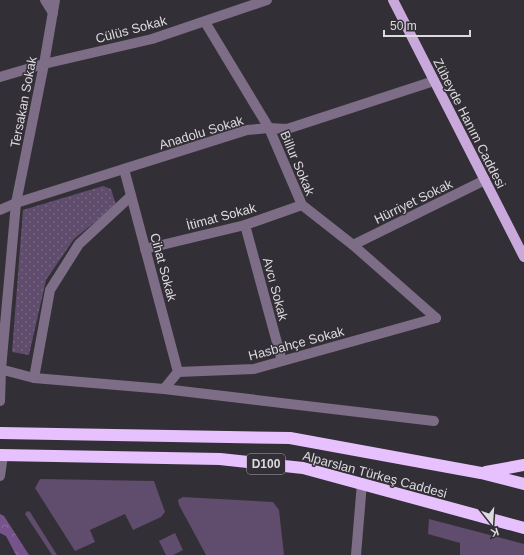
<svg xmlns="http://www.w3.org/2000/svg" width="524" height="555" viewBox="0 0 524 555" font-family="Helvetica,sans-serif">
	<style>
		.grass { fill: #604c6d }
		.forest { fill: url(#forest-crowns) }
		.park { fill: url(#park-dots) }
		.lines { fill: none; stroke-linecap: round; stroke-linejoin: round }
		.minor { stroke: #7d6d86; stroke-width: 10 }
		.major { stroke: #c9a9dc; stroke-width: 10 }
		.highway { stroke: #e7c0fe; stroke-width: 12 }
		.labels { text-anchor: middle; stroke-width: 3; stroke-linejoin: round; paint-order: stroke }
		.shield { fill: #332f36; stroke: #aaa7ac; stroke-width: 1 }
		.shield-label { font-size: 12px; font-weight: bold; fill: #dddadf }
		.street-label { font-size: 13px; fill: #dddadf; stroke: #332f36 }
	</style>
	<defs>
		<pattern id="forest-crowns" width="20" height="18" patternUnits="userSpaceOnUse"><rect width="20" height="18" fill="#76548b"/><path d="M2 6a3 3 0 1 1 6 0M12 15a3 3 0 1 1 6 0" fill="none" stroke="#896c9b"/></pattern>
		<pattern id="park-dots" width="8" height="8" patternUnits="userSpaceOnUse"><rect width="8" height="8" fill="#604c6d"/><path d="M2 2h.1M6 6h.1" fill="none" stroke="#766581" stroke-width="1.8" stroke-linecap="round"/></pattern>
	</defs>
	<rect width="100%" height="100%" fill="#332f36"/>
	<g class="grass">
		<polygon points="40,479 154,481 165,512 161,517 133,530 125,514 90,530 95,542 75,551 35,488"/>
		<polygon points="183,497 273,502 279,510 284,555 206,555 179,505 178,500 181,498"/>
		<polygon points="27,511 30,512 57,555 52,555 25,514"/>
		<polygon points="429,519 524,544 524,555 460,555 460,543 428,534"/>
		<polygon points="175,533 183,550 173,555 166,555 159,541"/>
	</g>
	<polygon class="forest" points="0,514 4,516 29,555 16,555 6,536 0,533"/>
	<polygon class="park" points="103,186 111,189 116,205 74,239 46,280 29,355 12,352 23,210"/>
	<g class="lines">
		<g class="minor">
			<polyline points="45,0 53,13"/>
			<polyline points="205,22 269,128 302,205 353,245 436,318"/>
			<polyline points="0,77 44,64 152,39 267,0"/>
			<polyline points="124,169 178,372"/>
			<polyline points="0,210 16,203 247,130 269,128 287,129 434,81"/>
			<polyline points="245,225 282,361"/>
			<polyline points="353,245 485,180"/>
			<polyline points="145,249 245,225 302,205"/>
			<polyline points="0,369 34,378 164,389 178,372 254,369 436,318"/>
			<polyline points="34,378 50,290 79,244 131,196"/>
			<polyline points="164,389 434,421"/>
			<polyline points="0,401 1,369 16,203 44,64 55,0"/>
			<polyline points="0,476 3,455"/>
			<polyline points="356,555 362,483"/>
		</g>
		<polyline class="major" points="393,0 524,257"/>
		<g class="highway">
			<polyline points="0,433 290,438 481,473 524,484"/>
			<polyline points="0,455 220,459 303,468 524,528"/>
			<polyline points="486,472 524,465"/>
		</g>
	</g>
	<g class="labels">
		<rect class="shield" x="247" y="454" width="38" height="20" rx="3"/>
		<g class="shield-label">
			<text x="266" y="468">D100</text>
		</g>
		<g class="street-label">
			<text transform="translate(131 29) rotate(-15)" y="5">Cülüs Sokak</text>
			<text transform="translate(23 102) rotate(-79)" y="5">Tersakan Sokak</text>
			<text transform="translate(470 123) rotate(63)" y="5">Zübeyde Hanım Caddesi</text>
			<text transform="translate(201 132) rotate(-17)" y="5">Anadolu Sokak</text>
			<text transform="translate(298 163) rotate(67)" y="5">Billur Sokak</text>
			<text transform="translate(413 201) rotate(-26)" y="5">Hürriyet Sokak</text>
			<text transform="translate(221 216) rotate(-15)" y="5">İtimat Sokak</text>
			<text transform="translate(164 267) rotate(75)" y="5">Cihat Sokak</text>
			<text transform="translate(276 289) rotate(75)" y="5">Avcı Sokak</text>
			<text transform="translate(296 343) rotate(-15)" y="5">Hasbahçe Sokak</text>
			<text transform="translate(375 474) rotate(15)" y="5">Alparslan Türkeş Caddesi</text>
		</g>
	</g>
	<g transform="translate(492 523) rotate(163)" stroke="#332f36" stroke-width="3" paint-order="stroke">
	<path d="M0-3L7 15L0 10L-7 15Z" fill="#dddadf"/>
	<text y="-6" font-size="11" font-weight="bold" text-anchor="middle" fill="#dddadf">K</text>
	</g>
	<path d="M384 30v6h86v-6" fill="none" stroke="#dddadf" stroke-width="2"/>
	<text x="390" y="30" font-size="12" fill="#dddadf" stroke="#332f36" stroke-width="3" paint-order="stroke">50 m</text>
</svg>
